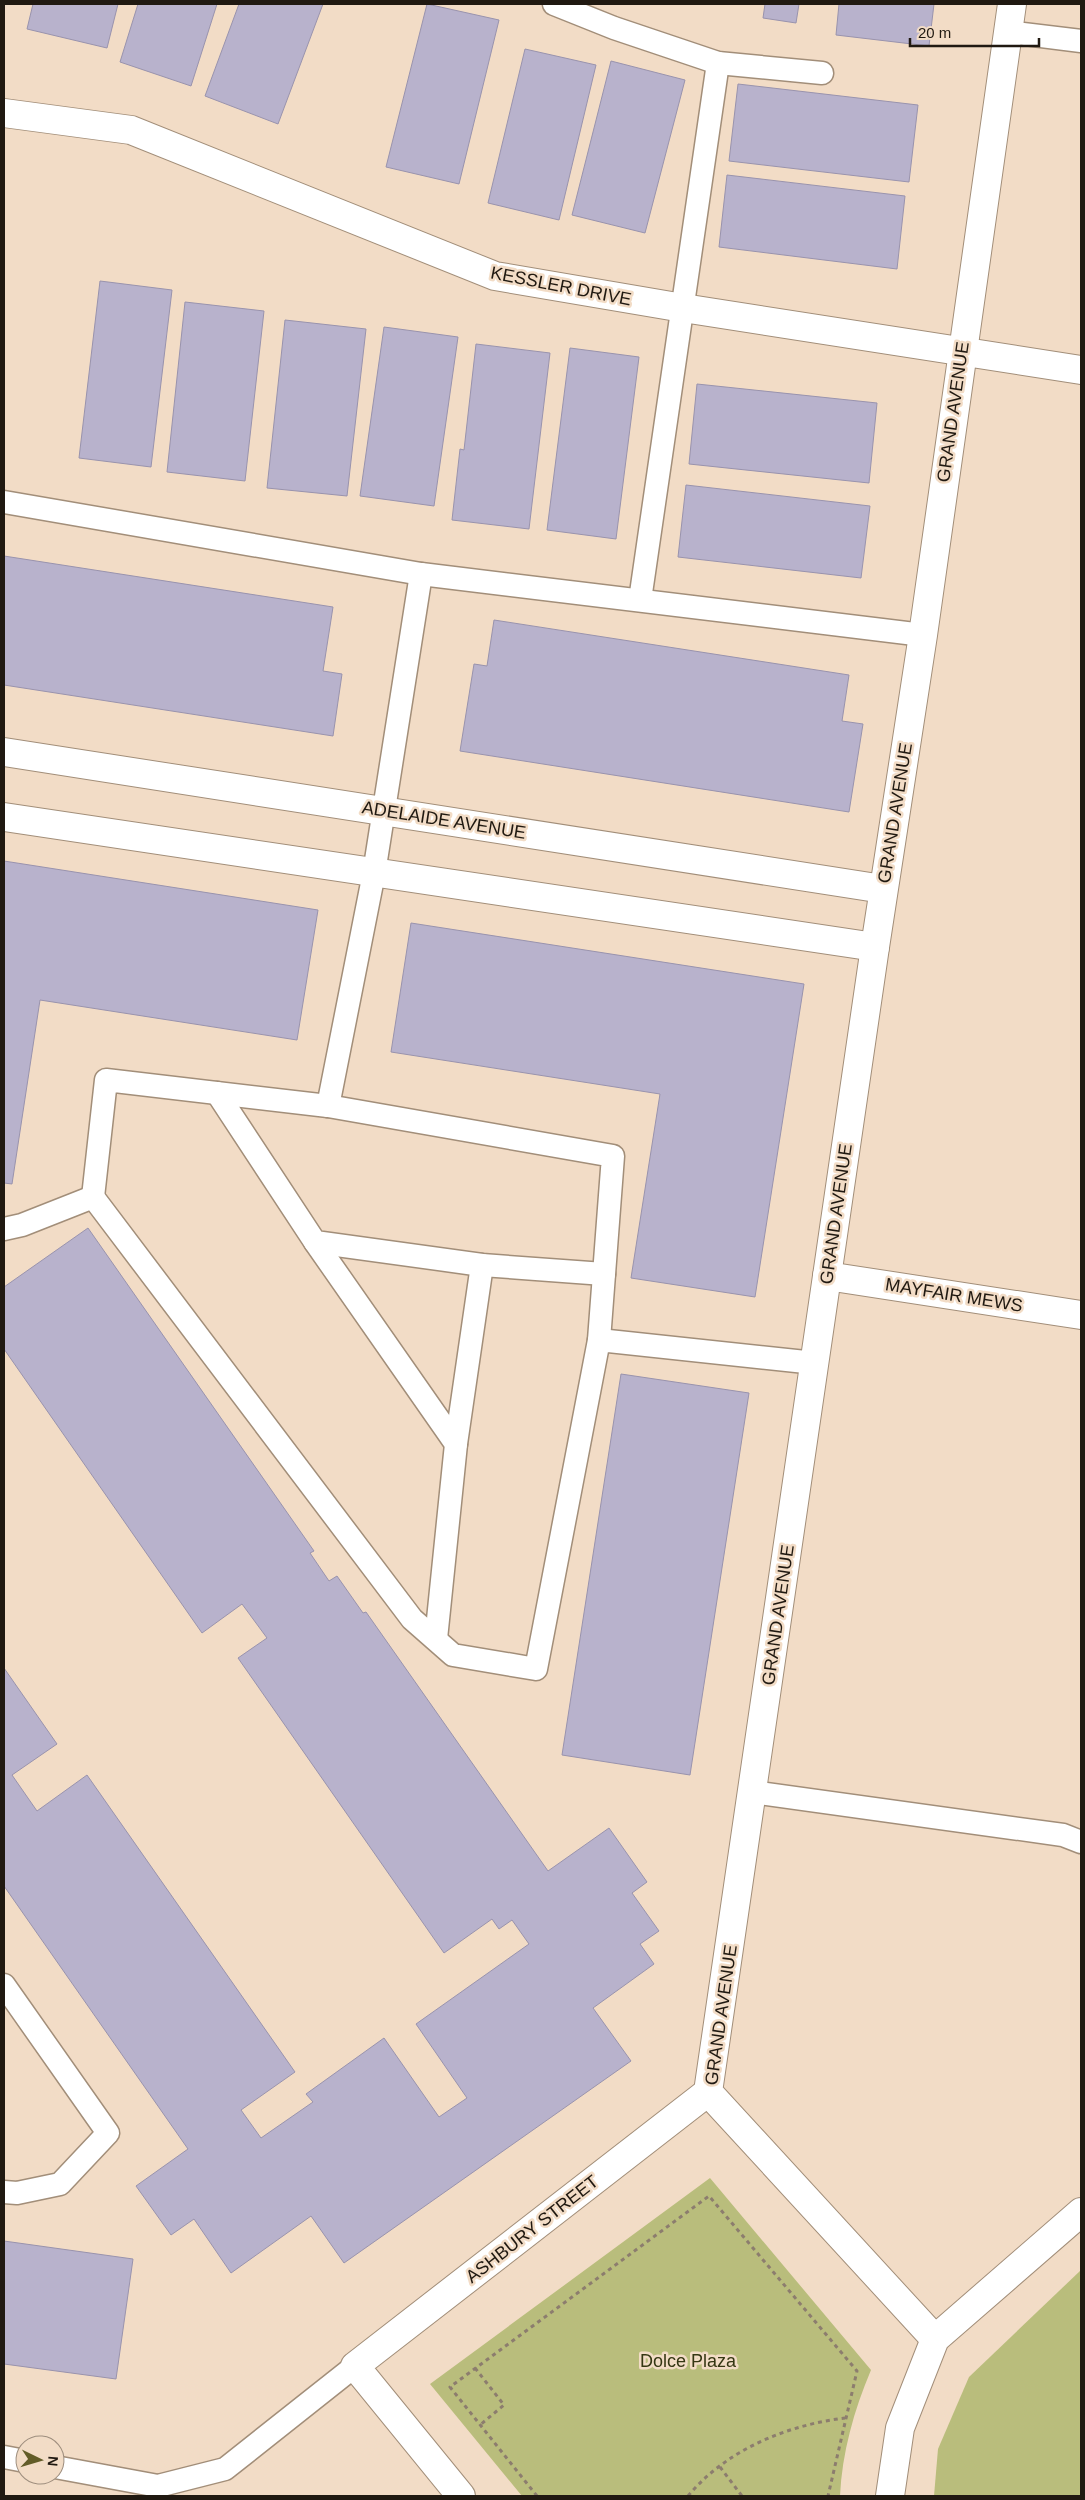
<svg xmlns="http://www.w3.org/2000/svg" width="1085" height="2500" viewBox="0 0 1085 2500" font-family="Helvetica,sans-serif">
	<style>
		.green { fill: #b9bd7c }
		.building { fill: #b8b2cc; stroke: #9993ad }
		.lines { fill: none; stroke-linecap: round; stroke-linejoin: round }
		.service-casing { stroke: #a28e79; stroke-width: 25 }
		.minor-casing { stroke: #a28e79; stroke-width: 30 }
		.path { stroke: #8c7d6e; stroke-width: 3; stroke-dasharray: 4 4; stroke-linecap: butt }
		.service { stroke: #fff; stroke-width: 22 }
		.minor { stroke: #fff; stroke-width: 28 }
		.labels { text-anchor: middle; stroke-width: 5; stroke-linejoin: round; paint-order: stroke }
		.street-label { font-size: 18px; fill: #201911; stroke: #f2dcc6 }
		.park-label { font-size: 18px; fill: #353713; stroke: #f2dcc6 }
	</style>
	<rect width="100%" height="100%" fill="#f2dcc6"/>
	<g class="green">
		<path d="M710 2178 871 2370C854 2410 842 2453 840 2496H522L430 2384Z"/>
		<polygon points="1081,2270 1081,2496 934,2496 938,2449 969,2377"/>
	</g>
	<g class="building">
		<polygon points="33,4 118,4 107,48 27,29"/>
		<polygon points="138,4 217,4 191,86 120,62"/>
		<polygon points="239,4 323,4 278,124 205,96"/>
		<polygon points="427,4 499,20 459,184 386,167"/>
		<polygon points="765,4 799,4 796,23 763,18"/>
		<polygon points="839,4 934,4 929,46 836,35"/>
		<polygon points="525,49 596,65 559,220 488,203"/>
		<polygon points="611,61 685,80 645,233 572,215"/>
		<polygon points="738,84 918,105 909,182 729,161"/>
		<polygon points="727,175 905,196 897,269 719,247"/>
		<polygon points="100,281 172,290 151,467 79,458"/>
		<polygon points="185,302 264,311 245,481 167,472"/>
		<polygon points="285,320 366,329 347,496 267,488"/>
		<polygon points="384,327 458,337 434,506 360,496"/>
		<polygon points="476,344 550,353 529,529 452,520 460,449 464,450"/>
		<polygon points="570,348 639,357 616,539 547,530"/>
		<polygon points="697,384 877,403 869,483 689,464"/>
		<polygon points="686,485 870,506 861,578 678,557"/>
		<polygon points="4,556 333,607 323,671 342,674 333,736 4,685"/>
		<polygon points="494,620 849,675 842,721 863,724 849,812 460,751 474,664 487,666"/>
		<polygon points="4,861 318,910 297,1040 40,1000 12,1184 4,1183"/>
		<polygon points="411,923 804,984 755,1297 631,1278 660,1094 391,1052"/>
		<polygon points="88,1228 314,1551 310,1553 329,1581 337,1576 363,1613 366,1612 548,1871 609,1828 647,1882 632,1893 659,1931 640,1944 654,1964 593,2008 631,2061 344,2263 311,2216 231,2273 194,2219 171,2235 136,2186 188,2149 4,1886 4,1668 57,1744 12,1775 37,1811 87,1775 295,2072 241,2110 261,2138 313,2102 306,2094 384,2038 439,2117 467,2098 416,2024 529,1944 512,1920 499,1929 492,1919 444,1953 238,1658 267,1638 242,1604 202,1633 4,1349 4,1287"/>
		<polygon points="621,1374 749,1393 690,1775 562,1755"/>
		<polygon points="4,2241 133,2259 116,2379 4,2364"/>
	</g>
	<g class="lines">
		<defs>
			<g id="service">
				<polyline points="554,4 614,28 718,63 822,73"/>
				<polyline points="1008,32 1081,41"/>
				<polyline points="4,502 421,574 923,635"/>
				<polyline points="640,600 718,63"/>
				<polyline points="217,1093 315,1242 482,1265 604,1274"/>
				<polyline points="328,1106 374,873 421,574"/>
				<polyline points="93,1197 106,1080 328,1106 613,1156 599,1340"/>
				<polyline points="4,1229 22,1225 93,1197 412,1619 453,1655 536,1669 599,1340 815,1363"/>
				<polyline points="315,1242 456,1444 436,1639"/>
				<polyline points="456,1444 482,1265"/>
				<polyline points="752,1792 1063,1835 1081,1842"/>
				<polyline points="4,1985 108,2133 60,2184 17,2193 4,2192"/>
				<polyline points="4,2457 25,2461"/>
				<polyline points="55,2467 158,2486 225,2469 355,2366"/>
			</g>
			<g id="minor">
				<polyline points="4,113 131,130 495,276 683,308 1081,370"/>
				<polyline points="4,752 883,889"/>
				<polyline points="4,817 875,947"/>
				<polyline points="827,1276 1081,1315"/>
				<polyline points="935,2339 708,2092 875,947 923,635 1012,4"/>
				<polyline points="461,2496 355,2366 708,2092"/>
				<polyline points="890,2496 900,2428 935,2339 1081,2212"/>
			</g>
		</defs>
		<use href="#service" class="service-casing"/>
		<use href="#minor" class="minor-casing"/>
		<g class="path">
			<polyline points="475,2368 504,2405 480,2425"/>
			<polyline points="720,2467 742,2496"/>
			<polyline points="537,2496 450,2387 709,2196 857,2371 828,2496"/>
			<path d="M688 2496C726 2450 787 2425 845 2418"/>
		</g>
		<use href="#service" class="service"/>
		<use href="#minor" class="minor"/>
	</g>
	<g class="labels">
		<g class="street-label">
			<text transform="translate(561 286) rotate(11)" y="6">KESSLER DRIVE</text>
			<text transform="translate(953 412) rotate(-82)" y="6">GRAND AVENUE</text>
			<text transform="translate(895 813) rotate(-81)" y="6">GRAND AVENUE</text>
			<text transform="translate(444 820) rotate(9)" y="6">ADELAIDE AVENUE</text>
			<text transform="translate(836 1214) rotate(-82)" y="6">GRAND AVENUE</text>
			<text transform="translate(954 1295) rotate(9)" y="6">MAYFAIR MEWS</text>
			<text transform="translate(778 1615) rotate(-82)" y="6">GRAND AVENUE</text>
			<text transform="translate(721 2015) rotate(-82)" y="6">GRAND AVENUE</text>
			<text transform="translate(532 2229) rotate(-38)" y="6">ASHBURY STREET</text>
		</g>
		<g class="park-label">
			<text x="688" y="2367">Dolce Plaza</text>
		</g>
	</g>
	<rect width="1085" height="2500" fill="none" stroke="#201911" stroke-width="10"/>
	<g transform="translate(40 2460) rotate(95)"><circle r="24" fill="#f2dcc6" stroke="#9e8e7e"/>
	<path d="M0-4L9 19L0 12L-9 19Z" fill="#625c28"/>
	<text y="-8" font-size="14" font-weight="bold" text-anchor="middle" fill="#201911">N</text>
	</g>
	<path d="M910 38v8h129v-8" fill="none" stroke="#201911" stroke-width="2.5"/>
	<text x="918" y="38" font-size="15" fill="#201911" stroke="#f2dcc6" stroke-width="4" paint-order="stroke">20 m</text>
</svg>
